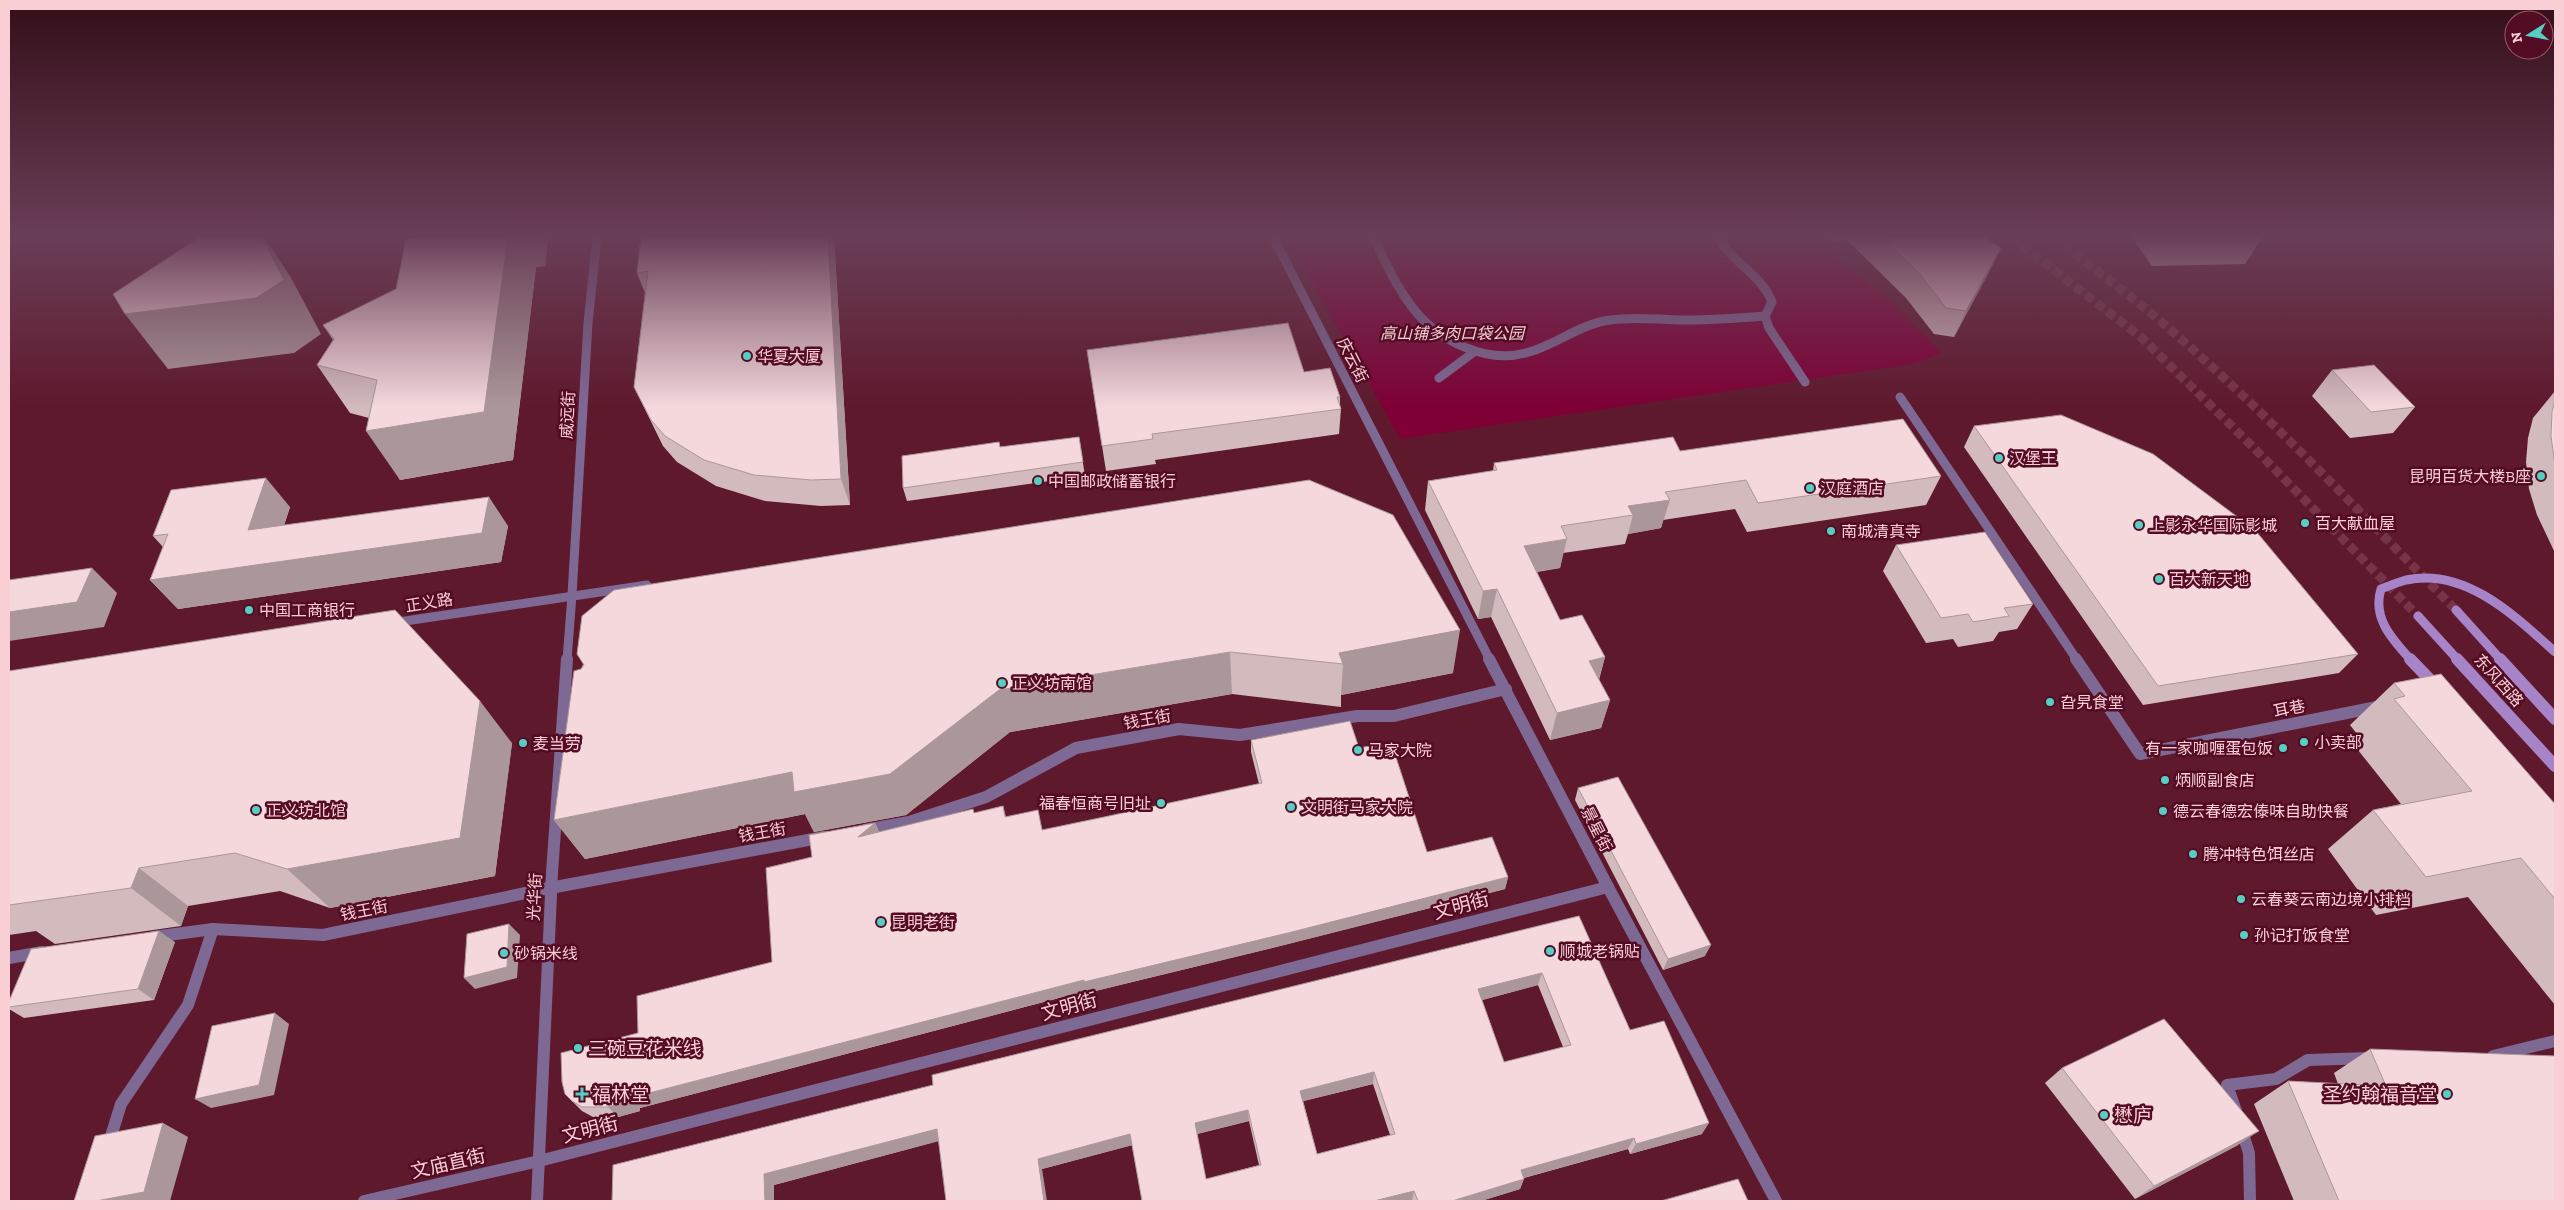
<svg xmlns="http://www.w3.org/2000/svg" width="2564" height="1210" viewBox="0 0 2564 1210" font-family="'Zilla Slab','Noto Sans SC',serif">
	<style>
		.green { fill: #7e0034 }
		.lines { fill: none; stroke-linecap: round; stroke-linejoin: round }
		.secondary-tunnel { stroke: #763446; stroke-width: 9; stroke-dasharray: 9 4.5; stroke-linecap: butt }
		.pedestrian-far1 { stroke: #7e6994; stroke-width: 9 }
		.pedestrian { stroke: #7e6994; stroke-width: 12 }
		.minor-far1 { stroke: #7e6994; stroke-width: 9 }
		.minor { stroke: #7e6994; stroke-width: 12 }
		.tertiary { stroke: #7e6994; stroke-width: 9 }
		.secondary-far1 { stroke: #a783c8; stroke-width: 9 }
		.secondary { stroke: #a783c8; stroke-width: 12 }
		.wall { fill: #d2babd; fill-rule: evenodd }
		.shaded-wall { fill: #ab979a }
		.building { fill: #f4d8dc; stroke: #ab979a; fill-rule: evenodd }
		.poi-dot { fill: #56cec3; stroke: #530c23; stroke-width: 2 }
		.labels { text-anchor: middle; stroke-width: 5; stroke-linejoin: round; paint-order: stroke }
		.park-label { font-size: 16px; font-style: italic; fill: #f1d0d6; stroke: #530c23 }
		.poi-label { font-size: 16px; fill: #faced5; stroke: #530c23; text-anchor: start }
		.street-label { font-size: 16px; fill: #faced5; stroke: #530c23 }
		.near-street-label { font-size: 19px; fill: #faced5; stroke: #530c23 }
		.near-poi-label { font-size: 19px; fill: #faced5; stroke: #530c23; text-anchor: start }
	</style>
	<rect width="100%" height="100%" fill="#5f192d"/>
	<polygon class="green" points="1287,237 1811,237 1881,293 1942,353 1913,364 1400,439"/>
	<g class="lines">
		<g class="secondary-tunnel">
			<polyline points="2011,237 2142,338 2255,449 2418,616"/>
			<path d="M2053 237C2093 268 2134 298 2172 331 2272 418 2363 516 2456 610"/>
		</g>
		<g class="pedestrian-far1">
			<polyline points="1273,237 1490,660"/>
			<path d="M1374 237C1384 261 1396 286 1412 307 1438 341 1487 365 1529 352 1557 344 1580 324 1610 320 1635 316 1660 320 1685 320 1712 320 1739 318 1765 316"/>
			<path d="M1718 237C1732 263 1761 274 1772 302L1765 316 1769 328 1805 382"/>
			<polyline points="1439,378 1474,352"/>
			<polyline points="1900,397 2077,660"/>
		</g>
		<g class="pedestrian">
			<polyline points="1489,659 1608,887 1776,1201"/>
			<polyline points="2076,659 2140,754 2377,707"/>
			<polyline points="865,830 909,822 986,797 1076,748 1179,729 1240,735 1357,716 1394,716 1506,689"/>
			<polyline points="153,937 213,929 323,935 550,888 824,837"/>
			<polyline points="9,958 42,952"/>
			<polyline points="2493,1056 2555,1041"/>
			<polyline points="2236,1111 2227,1085 2276,1079 2308,1060 2369,1058"/>
			<polyline points="2241,1128 2249,1153 2250,1201"/>
			<polyline points="108,1146 121,1104 188,1005 213,929"/>
			<polyline points="364,1201 539,1161 1608,887"/>
			<polyline points="537,1201 552,873"/>
		</g>
		<polyline class="minor-far1" points="567,660 572,595"/>
		<polyline class="minor" points="552,873 567,659"/>
		<g class="tertiary">
			<polyline points="572,595 588,323 597,237"/>
			<polyline points="392,623 647,585"/>
		</g>
		<g class="secondary-far1">
			<polyline points="2456,610 2501,660"/>
			<polyline points="2418,616 2458,660"/>
			<path d="M2411 660C2392 639 2372 618 2381 589 2389 586 2398 582 2406 580 2465 567 2515 616 2555 652"/>
		</g>
		<g class="secondary">
			<polyline points="2410,659 2436,686"/>
			<polyline points="2457,659 2555,766"/>
			<polyline points="2500,659 2555,719"/>
		</g>
	</g>
	<g class="wall">
		<polygon points="419,237 548,237 545,266 536,267 513,460 400,480 369,418 350,413 317,365 333,340 323,325 396,289"/>
		<polygon points="834,237 850,505 821,506 765,501 716,486 677,462 663,446 634,387 645,293 637,273"/>
		<polygon points="1827,237 1984,237 2001,248 1988,274 1954,337 1934,334 1906,298 1845,238 1835,243"/>
		<polygon points="2132,237 2262,237 2262,238 2245,264 2152,266"/>
		<polygon points="1087,350 1304,372 1340,397 1340,405 1341,409 1339,434 1155,460 1156,464 1106,471"/>
		<polygon points="2332,370 2415,407 2393,433 2350,438 2312,396"/>
		<polygon points="2555,391 2555,553 2537,515 2529,489 2526,462 2528,438 2533,418"/>
		<polygon points="1974,426 2358,654 2339,673 2143,705 1964,447"/>
		<polygon points="1079,437 1085,476 907,501 903,488 1000,447"/>
		<polygon points="1680,451 1941,476 1926,505 1747,532 1735,509 1663,520 1661,528 1628,534 1625,544 1563,553 1560,568 1537,572 1560,620 1605,657 1599,680 1610,700 1601,728 1550,740 1491,617 1478,619 1425,510 1428,481 1493,471 1494,463"/>
		<polygon points="290,507 284,525 508,526 501,562 178,609 150,580 163,547 153,536"/>
		<polygon points="1896,545 2033,604 2017,629 1999,632 1993,641 1958,647 1953,639 1926,643 1883,571"/>
		<polygon points="614,590 1453,673 1341,695 1341,707 1232,694 1010,732 906,815 814,832 805,814 585,859 554,820 581,669"/>
		<polygon points="9,671 512,743 495,876 330,908 280,891 188,906 181,926 55,944 36,931 9,935"/>
		<polygon points="2394,683 2555,804 2555,1005 2468,897 2376,915 2328,849 2373,810 2401,804 2350,740 2357,734 2350,725"/>
		<polygon points="1251,740 1359,748 1427,852 1508,877 1505,889 1288,944 1087,993 1086,991 640,1108 640,1111 618,1117 593,1117 582,1111 572,1101 638,1033 772,962 875,823 879,832 974,813 1003,806 1006,817 1043,830 1259,784 1251,752"/>
		<polygon points="1578,788 1705,956 1663,970 1575,800"/>
		<path d="M1579 916 1630 1030 1702 1134 1630 1154 1628 1149 1524 1178 1520 1189 1481 1201H1142L1132 1145 1042 1169 938 1141 774 1185 612 1201 933 1085ZM1538 985 1563 1047 1504 1062 1482 1000ZM1373 1084 1390 1135 1317 1154 1303 1101ZM1249 1121 1259 1165 1206 1179 1197 1134Z"/>
		<polygon points="175,942 154,1000 24,1018 9,1009 9,1001"/>
		<polygon points="2370,1049 2555,1201 2294,1201 2254,1104 2288,1081 2338,1084 2334,1073"/>
		<polygon points="2062,1068 2238,1145 2135,1199 2045,1083"/>
	</g>
	<g class="shaded-wall">
		<polygon points="262,237 264,237 290,276 321,334 294,353 168,369 125,314"/>
		<polygon points="508,237 548,237 545,266 536,267 513,460 400,480 366,431"/>
		<polygon points="828,237 834,237 850,505 841,479"/>
		<polygon points="1837,237 1846,237 1835,243"/>
		<polygon points="2001,248 1988,274 1954,337 1966,311"/>
		<polygon points="266,478 290,507 273,560 248,530"/>
		<polygon points="489,497 508,526 501,562 178,609 150,580"/>
		<polygon points="1670,500 1661,528 1628,534 1633,515 1628,506"/>
		<polygon points="1567,539 1560,568 1518,574 1524,546"/>
		<polygon points="92,568 117,593 104,627 9,641 9,612"/>
		<polygon points="1497,589 1491,617 1478,619 1483,591"/>
		<polygon points="1460,630 1453,673 1341,695 1343,664 1339,653"/>
		<polygon points="1230,652 1232,694 1010,732 906,815 814,832 805,814 585,859 554,820 792,772 999,690"/>
		<polygon points="1605,657 1597,685 1589,661"/>
		<polygon points="1610,700 1601,728 1550,740 1557,713"/>
		<polygon points="480,701 512,743 495,876 330,908 287,869"/>
		<polygon points="875,823 880,835 858,837"/>
		<polygon points="139,868 188,906 181,926 131,888"/>
		<polygon points="1508,877 1505,889 1288,944 1087,993 1086,991 640,1108 640,1111 618,1117 608,1107 630,1098 1084,980"/>
		<polygon points="509,924 520,935 517,978 475,989 464,978"/>
		<polygon points="159,931 175,942 154,1000 138,989"/>
		<polygon points="1711,945 1705,956 1663,970 1668,959"/>
		<polygon points="1542,973 1538,985 1475,1002 1478,989"/>
		<polygon points="275,1013 289,1024 274,1095 211,1108 195,1099"/>
		<polygon points="1374,1072 1373,1084 1300,1102 1300,1091"/>
		<polygon points="1248,1110 1249,1121 1197,1134 1195,1123"/>
		<polygon points="163,1123 188,1137 170,1201 96,1201"/>
		<polygon points="1709,1123 1702,1134 1630,1154 1636,1144"/>
		<polygon points="937,1129 943,1140 774,1185 774,1201 765,1201 764,1174"/>
		<polygon points="2259,1131 2238,1145 2135,1199 2154,1186"/>
		<polygon points="1130,1134 1133,1145 1042,1169 1047,1201 1044,1201 1038,1159"/>
		<polygon points="1634,1138 1628,1149 1516,1180 1521,1170"/>
		<polygon points="1524,1179 1520,1189 1481,1201 1452,1201"/>
		<polygon points="1414,1191 1412,1201 1374,1201"/>
	</g>
	<g class="building">
		<polygon points="200,237 262,237 284,280 256,298 125,314 113,294"/>
		<polygon points="419,237 508,237 484,412 366,431 377,380 317,365 334,339 323,325 396,289 406,239"/>
		<polygon points="641,237 828,237 841,479 811,480 754,475 704,460 665,436 651,420 634,387 648,271 637,273"/>
		<polygon points="1882,237 1984,237 2001,248 1966,311 1946,308 1918,272"/>
		<polygon points="2166,237 2262,237 2262,238 2168,240"/>
		<polygon points="1288,323 1304,372 1330,368 1340,397 1337,397 1341,409 1152,434 1153,439 1102,446 1087,350"/>
		<polygon points="2374,365 2415,407 2371,412 2332,370"/>
		<polygon points="2555,400 2555,465 2551,436 2552,412"/>
		<polygon points="2061,415 2153,454 2255,530 2358,654 2158,686 1974,426"/>
		<polygon points="1903,419 1941,476 1758,503 1746,480 1665,492 1670,500 1628,506 1633,515 1561,526 1567,539 1524,546 1560,620 1582,615 1605,657 1589,661 1610,700 1557,713 1497,589 1483,591 1428,481 1497,470 1494,463 1673,437 1680,451"/>
		<polygon points="1079,437 1083,462 903,488 902,456 999,442 1000,447"/>
		<polygon points="266,478 248,530 489,497 482,533 150,580 168,534 153,536 171,490"/>
		<polygon points="1309,480 1393,515 1460,630 1339,653 1343,664 1230,652 999,690 890,774 794,792 792,772 554,820 574,671 581,669 584,665 577,654 582,616 614,590"/>
		<polygon points="1985,532 2033,604 2004,608 2009,616 1973,622 1968,614 1941,618 1896,545"/>
		<polygon points="92,568 77,602 9,612 9,580"/>
		<polygon points="395,610 480,701 460,838 287,869 235,853 139,868 131,888 9,905 9,671"/>
		<polygon points="2441,674 2555,804 2555,899 2521,858 2426,877 2373,810 2472,791 2394,699 2405,696 2394,683"/>
		<polygon points="1350,721 1359,748 1391,742 1427,852 1492,837 1508,877 1288,933 1084,982 1084,980 630,1098 630,1101 608,1107 582,1107 572,1101 565,1094 562,1082 561,1053 638,1033 637,996 772,962 766,868 812,857 809,835 875,823 858,837 973,809 974,813 1003,806 1005,817 1038,810 1042,830 1109,816 1262,783 1251,740"/>
		<polygon points="1618,777 1711,945 1668,959 1578,788"/>
		<path d="M1579 916 1630 1030 1664 1021 1709 1123 1636 1144 1634 1138 1521 1170 1524 1179 1452 1201H1418L1414 1191 1374 1201H1142L1130 1134 1038 1159 1044 1201H946L937 1129 764 1174 765 1201H612L613 1165 933 1085 932 1075ZM1542 973 1571 1045 1504 1062 1478 989ZM1374 1072 1395 1134 1317 1154 1300 1091ZM1248 1110 1261 1165 1206 1179 1195 1123Z"/>
		<polygon points="509,924 507,967 464,978 467,934"/>
		<polygon points="159,931 138,989 9,1007 9,1001 31,949"/>
		<polygon points="275,1013 259,1085 195,1099 212,1026"/>
		<polygon points="2164,1019 2259,1131 2154,1186 2062,1068"/>
		<polygon points="2370,1049 2555,1056 2555,1201 2339,1201 2288,1081 2386,1086"/>
		<polygon points="163,1123 144,1192 96,1201 74,1201 95,1136"/>
		<polygon points="1738,1179 1748,1201 1661,1201"/>
	</g>
	<linearGradient id="sky" x2="0" y2="1"><stop stop-color="#340e19"/><stop offset="0.58" stop-color="#693e57"/><stop offset="1" stop-color="#693e57" stop-opacity="0"/></linearGradient>
	<rect width="2564" height="407" fill="url(#sky)"/>
	<g class="poi-dot">
		<circle cx="747" cy="356" r="5"/>
		<circle cx="1999" cy="458" r="5"/>
		<circle cx="2541" cy="476" r="5"/>
		<circle cx="1038" cy="481" r="5"/>
		<circle cx="1810" cy="488" r="5"/>
		<circle cx="2305" cy="523" r="5"/>
		<circle cx="2139" cy="525" r="5"/>
		<circle cx="1831" cy="531" r="5"/>
		<circle cx="2159" cy="579" r="5"/>
		<circle cx="249" cy="610" r="5"/>
		<circle cx="1002" cy="683" r="5"/>
		<circle cx="2050" cy="702" r="5"/>
		<circle cx="2304" cy="742" r="5"/>
		<circle cx="523" cy="743" r="5"/>
		<circle cx="2283" cy="748" r="5"/>
		<circle cx="1358" cy="750" r="5"/>
		<circle cx="2165" cy="780" r="5"/>
		<circle cx="1161" cy="803" r="5"/>
		<circle cx="1291" cy="807" r="5"/>
		<circle cx="256" cy="810" r="5"/>
		<circle cx="2163" cy="811" r="5"/>
		<circle cx="2193" cy="854" r="5"/>
		<circle cx="2241" cy="899" r="5"/>
		<circle cx="881" cy="922" r="5"/>
		<circle cx="2244" cy="935" r="5"/>
		<circle cx="1550" cy="951" r="5"/>
		<circle cx="504" cy="953" r="5"/>
		<circle cx="578" cy="1048" r="5"/>
		<path d="M579.5 1086.5h5v5h5v5h-5v5h-5v-5h-5v-5h5z"/>
		<circle cx="2447" cy="1094" r="5"/>
		<circle cx="2104" cy="1115" r="5"/>
	</g>
	<g class="labels">
		<g class="park-label">
			<text x="1452" y="339">高山铺多肉口袋公园</text>
		</g>
		<g class="poi-label">
			<text x="757" y="362">华夏大厦</text>
			<text x="2009" y="464">汉堡王</text>
			<text x="2531" y="482" text-anchor="end">昆明百货大楼B座</text>
			<text x="1048" y="487">中国邮政储蓄银行</text>
			<text x="1820" y="494">汉庭酒店</text>
			<text x="2315" y="529">百大献血屋</text>
			<text x="2149" y="531">上影永华国际影城</text>
			<text x="1841" y="537">南城清真寺</text>
			<text x="2169" y="585">百大新天地</text>
			<text x="259" y="616">中国工商银行</text>
			<text x="1012" y="689">正义坊南馆</text>
			<text x="2060" y="708">旮旯食堂</text>
			<text x="2314" y="748">小卖部</text>
			<text x="533" y="749">麦当劳</text>
			<text x="2273" y="754" text-anchor="end">有一家咖喱蛋包饭</text>
			<text x="1368" y="756">马家大院</text>
			<text x="2175" y="786">炳顺副食店</text>
			<text x="1151" y="809" text-anchor="end">福春恒商号旧址</text>
			<text x="1301" y="813">文明街马家大院</text>
			<text x="266" y="816">正义坊北馆</text>
			<text x="2173" y="817">德云春德宏傣味自助快餐</text>
			<text x="2203" y="860">腾冲特色饵丝店</text>
			<text x="2251" y="905">云春葵云南边境小排档</text>
			<text x="891" y="928">昆明老街</text>
			<text x="2254" y="941">孙记打饭食堂</text>
			<text x="1560" y="957">顺城老锅贴</text>
			<text x="514" y="959">砂锅米线</text>
		</g>
		<g class="street-label">
			<text transform="translate(1353 360) rotate(63)" y="6">庆云街</text>
			<text transform="translate(567 415) rotate(-87)" y="6">威远街</text>
			<text transform="translate(429 602) rotate(-9)" y="6">正义路</text>
			<text transform="translate(2499 680) rotate(48)" y="6">东风西路</text>
			<text transform="translate(2289 708) rotate(-11)" y="6">耳巷</text>
			<text transform="translate(1147 719) rotate(-10)" y="6">钱王街</text>
			<text transform="translate(1597 829) rotate(63)" y="6">景星街</text>
			<text transform="translate(762 832) rotate(-10)" y="6">钱王街</text>
			<text transform="translate(534 897) rotate(-87)" y="6">光华街</text>
			<text transform="translate(364 910) rotate(-11)" y="6">钱王街</text>
		</g>
		<g class="near-street-label">
			<text transform="translate(1461 905) rotate(-15)" y="7">文明街</text>
			<text transform="translate(1069 1006) rotate(-15)" y="7">文明街</text>
			<text transform="translate(590 1129) rotate(-14)" y="7">文明街</text>
			<text transform="translate(448 1163) rotate(-13)" y="7">文庙直街</text>
		</g>
		<g class="near-poi-label">
			<text x="588" y="1055">三碗豆花米线</text>
			<text x="592" y="1101">福林堂</text>
			<text x="2437" y="1101" text-anchor="end">圣约翰福音堂</text>
			<text x="2114" y="1122">懋庐</text>
		</g>
	</g>
	<rect width="2564" height="1210" fill="none" stroke="#faced5" stroke-width="20"/>
	<g transform="translate(2529 35) rotate(259)"><circle r="24" fill="#530c23" stroke="#965a6a"/>
	<path d="M0-4L9 19L0 12L-9 19Z" fill="#56cec3"/>
	<text y="-8" font-size="14" font-weight="bold" text-anchor="middle" fill="#faced5">N</text>
	</g>
</svg>
